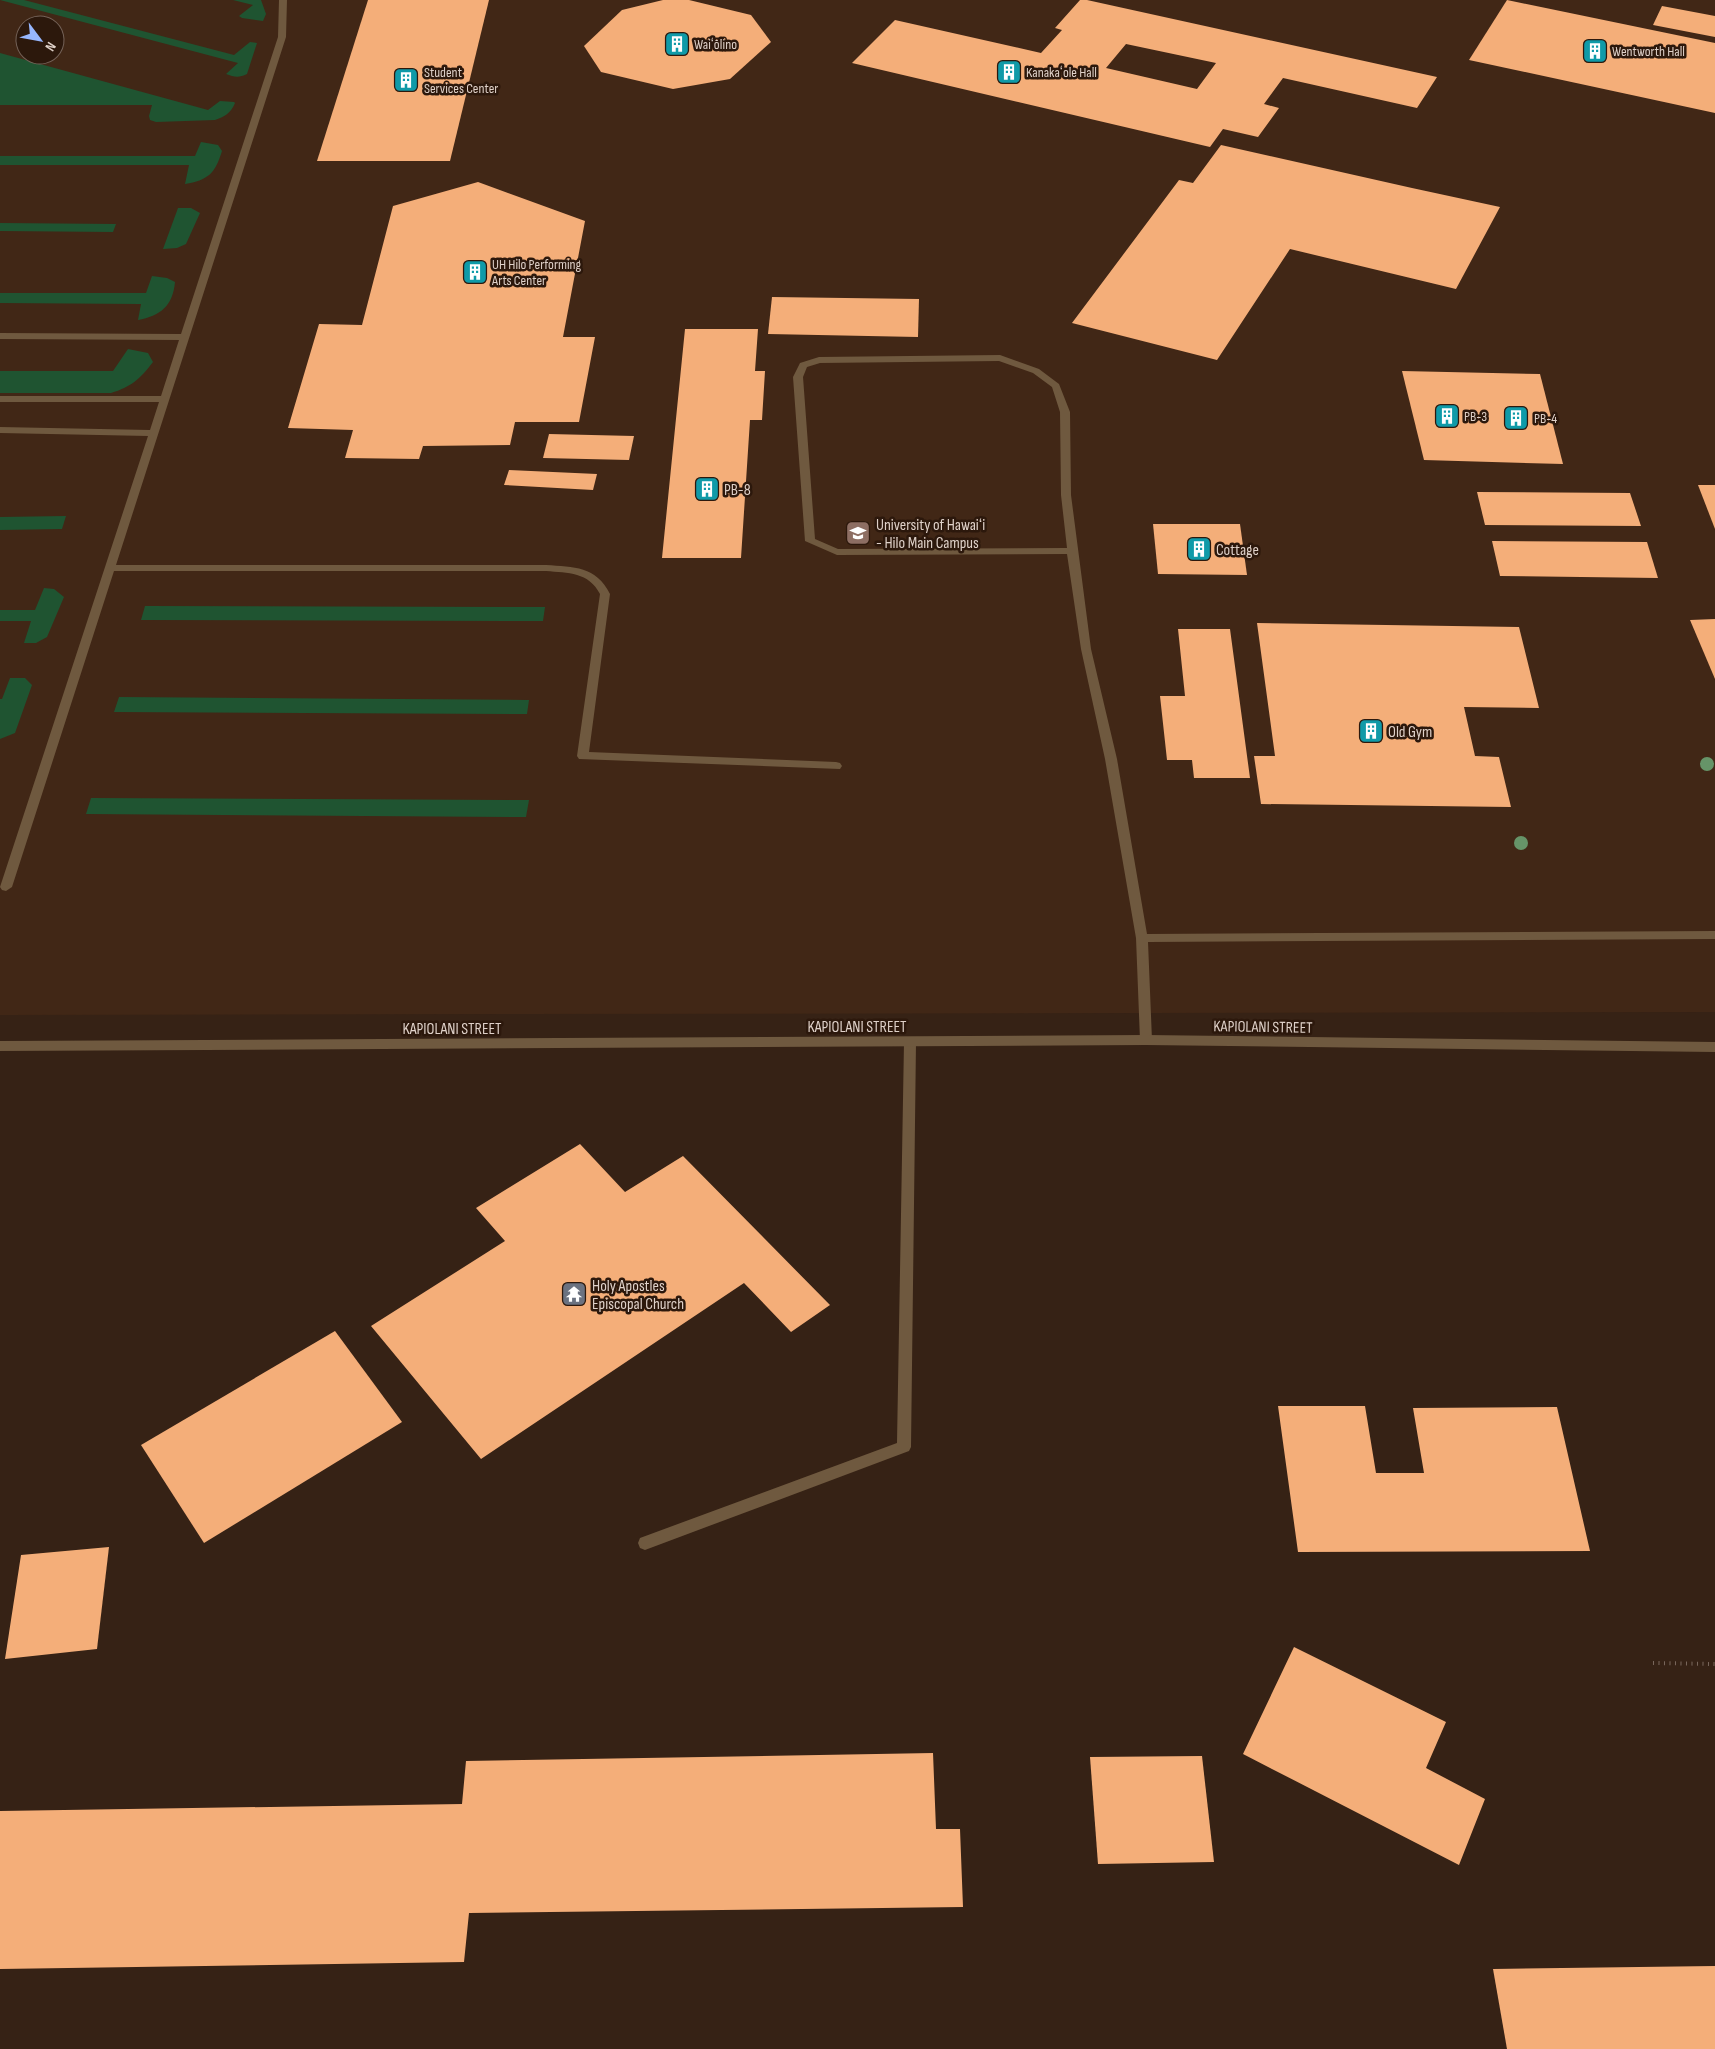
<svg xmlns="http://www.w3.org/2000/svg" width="1715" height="2049" viewBox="0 0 1715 2049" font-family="'Sofia Sans Condensed',sans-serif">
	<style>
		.built { fill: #412716; fill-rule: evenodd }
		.green { fill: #1f5431 }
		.building { fill: #f4ae79; fill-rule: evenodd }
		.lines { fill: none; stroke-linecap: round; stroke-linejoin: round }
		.path { stroke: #79675c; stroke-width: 4; stroke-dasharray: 1 4.5; stroke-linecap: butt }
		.service { fill: #6f593f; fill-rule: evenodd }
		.tertiary { fill: #6f593f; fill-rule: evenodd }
		.tree { fill: #669468 }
		.labels { text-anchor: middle; stroke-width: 5; stroke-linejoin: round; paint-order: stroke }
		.far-poi-label { font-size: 14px; fill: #dfd1c9; stroke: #2c180c; text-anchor: start }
		.poi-label { font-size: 16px; fill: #dfd1c9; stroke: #2c180c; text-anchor: start }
		.street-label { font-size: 16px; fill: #dfd1c9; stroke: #2c180c }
	</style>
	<rect width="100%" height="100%" fill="#362215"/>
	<path class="built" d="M0 0H1715V1012L0 1015ZM25 25H55V55H25Z"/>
	<g class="green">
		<path d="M0 0H24L234 55 250 42 257 43 247 74C239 78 234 77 226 74L238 63Z"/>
		<polygon points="233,0 261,0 266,14 263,21 242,18 239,16 253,5"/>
		<path d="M0 53 208 110 220 101 234 102 235 103C231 113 224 117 215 120L156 122 150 120 149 116 152 105H0Z"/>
		<path d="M201 142 218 145 222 151C215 174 208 180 185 184L189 165H0V156H195Z"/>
		<polygon points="178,208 191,208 200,213 186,244 177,248 163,249"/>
		<polygon points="0,223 116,224 113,232 0,231"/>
		<path d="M152 276 167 278 175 282C173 306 160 316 138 320L141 304 0 303V293H146Z"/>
		<path d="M128 349 148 353 153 362C140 379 131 387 111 393H0V371H113Z"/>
		<polygon points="66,516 62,529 0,530 0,517"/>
		<polygon points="44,588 54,589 64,597 47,637 36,643 24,643 31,621 0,621 0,610 35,610"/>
		<polygon points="145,606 545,607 543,621 141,620"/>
		<polygon points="10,678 25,678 32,685 15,733 0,739 0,699 2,699"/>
		<polygon points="119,697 529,700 527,714 114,712"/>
		<polygon points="91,798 529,800 526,817 86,814"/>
	</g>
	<g class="building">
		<polygon points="368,0 489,0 450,161 317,161"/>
		<polygon points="663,0 689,0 751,15 771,42 730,79 673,89 601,72 584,46 622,10"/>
		<path d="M1080 0H1087L1437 77 1417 108 1283 78 1264 104 1279 108 1258 137 1223 129 1210 147 852 63 895 20 1041 53 1062 30 1055 28ZM1126 44 1216 63 1197 89 1106 68Z"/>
		<polygon points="1507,0 1715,43 1715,113 1469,60"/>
		<polygon points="1662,6 1715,16 1715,37 1653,25"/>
		<polygon points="1221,145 1412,188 1500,207 1456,289 1290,249 1217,360 1072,323 1179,180 1193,183"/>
		<polygon points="478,182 585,221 563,337 595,337 579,422 515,422 510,445 423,446 419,459 345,458 353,430 288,428 319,324 362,325 393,206"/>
		<polygon points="772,297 919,299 918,337 768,334"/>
		<polygon points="685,329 758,329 755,371 765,371 762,420 750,420 741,558 662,558"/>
		<polygon points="1402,371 1540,374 1563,464 1424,460"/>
		<polygon points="549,434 634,436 629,460 543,458"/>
		<polygon points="509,470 597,474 593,490 504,485"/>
		<polygon points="1698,485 1715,485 1715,529"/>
		<polygon points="1477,492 1630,493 1641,526 1485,525"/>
		<polygon points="1153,524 1240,524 1247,575 1158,574"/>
		<polygon points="1492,541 1647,542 1658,578 1500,576"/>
		<polygon points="1715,619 1715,679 1690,620"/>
		<polygon points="1257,623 1519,627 1539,708 1464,707 1475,756 1499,757 1511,807 1261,804 1254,756 1275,756"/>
		<polygon points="1178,629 1230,629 1250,778 1194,778 1192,760 1167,760 1160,696 1185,696"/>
		<polygon points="580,1144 625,1192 683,1156 830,1305 791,1332 744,1283 481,1459 371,1326 505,1241 476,1208"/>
		<polygon points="335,1331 402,1422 204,1543 141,1445"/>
		<polygon points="1278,1406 1365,1406 1376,1473 1424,1473 1413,1408 1557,1407 1590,1551 1298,1552"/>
		<polygon points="109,1547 97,1649 5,1659 21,1555"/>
		<polygon points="1294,1647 1446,1722 1426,1768 1485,1799 1459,1865 1243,1754"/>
		<polygon points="933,1753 936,1829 960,1829 963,1907 469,1913 464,1962 0,1969 0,1811 462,1804 466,1761"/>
		<polygon points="1202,1756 1214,1862 1098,1864 1090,1757"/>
		<polygon points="1715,1966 1715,2049 1507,2049 1493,1969"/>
	</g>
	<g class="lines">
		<polyline class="path" points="1653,1663 1715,1664"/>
		<g class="service">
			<path d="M279 0H287L286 37 116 565H546C574 567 596 566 610 594L589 752 836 762 840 763 842 766 840 769 579 759 577 756 600 594C589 572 568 573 546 571H114L12 887 6 891 2 890 0 887 148 436 0 433V427L150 430 159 402H0V396H161L179 340 0 339V333L181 334 278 37Z"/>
			<path d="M1000 355 1039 369 1059 384 1070 412 1071 495 1091 649 1117 759 1147 934 1715 931V939L1148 942 1152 1040 1150 1043H1142L1140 1040 1136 938 1105 759 1081 649 1067 554 837 555 805 541 793 377 800 363 819 357ZM999 361 1033 373 1052 387 1060 412 1061 495 1067 548 838 549 815 539 803 377 807 367 820 363Z"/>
			<polygon points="910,1037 914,1039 916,1042 911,1447 909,1451 645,1550 640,1548 638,1543 640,1538 897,1443 904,1042 906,1039"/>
		</g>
		<polygon class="tertiary" points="1146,1035 1715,1042 1715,1052 1146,1045 0,1051 0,1041"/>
	</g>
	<g class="tree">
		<circle cx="1707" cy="764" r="7"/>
		<circle cx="1521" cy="843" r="7"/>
	</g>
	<defs>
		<symbol id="building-square" viewBox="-11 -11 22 22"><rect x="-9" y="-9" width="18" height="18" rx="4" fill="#0f9aa8" stroke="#2c180c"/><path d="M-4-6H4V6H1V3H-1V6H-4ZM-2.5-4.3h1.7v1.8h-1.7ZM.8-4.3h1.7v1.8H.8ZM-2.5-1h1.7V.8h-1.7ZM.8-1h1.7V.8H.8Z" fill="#fff"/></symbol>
		<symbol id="university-square" viewBox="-11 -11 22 22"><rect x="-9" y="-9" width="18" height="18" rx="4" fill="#8d6e63" stroke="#2c180c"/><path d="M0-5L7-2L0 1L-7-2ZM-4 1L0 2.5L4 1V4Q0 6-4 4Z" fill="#fff"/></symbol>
		<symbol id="temple-square" viewBox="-11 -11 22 22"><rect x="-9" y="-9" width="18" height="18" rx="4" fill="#6b7280" stroke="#2c180c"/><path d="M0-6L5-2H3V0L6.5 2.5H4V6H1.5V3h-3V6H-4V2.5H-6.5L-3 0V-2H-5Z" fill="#fff"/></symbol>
	</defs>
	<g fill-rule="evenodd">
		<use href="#building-square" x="663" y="30" width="28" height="28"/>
		<use href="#building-square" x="1581" y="37" width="28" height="28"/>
		<use href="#building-square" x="995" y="58" width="28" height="28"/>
		<use href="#building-square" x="392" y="66" width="28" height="28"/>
		<use href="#building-square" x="461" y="258" width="28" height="28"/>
		<use href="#building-square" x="1433" y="402" width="28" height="28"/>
		<use href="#building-square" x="1502" y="404" width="28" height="28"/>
		<use href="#building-square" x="693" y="475" width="28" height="28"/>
		<use href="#university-square" x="844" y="519" width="28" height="28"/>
		<use href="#building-square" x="1185" y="535" width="28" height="28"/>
		<use href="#building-square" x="1357" y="717" width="28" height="28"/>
		<use href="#temple-square" x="560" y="1280" width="28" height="28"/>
	</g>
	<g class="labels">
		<g class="far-poi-label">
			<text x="694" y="49">Waiʻōlino</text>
			<text x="1612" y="56">Wentworth Hall</text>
			<text x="424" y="77">Student<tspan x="424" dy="16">Services Center</tspan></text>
			<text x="1026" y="77">Kanakaʻole Hall</text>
			<text x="492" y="269">UH Hilo Performing<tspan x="492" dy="16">Arts Center</tspan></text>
			<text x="1464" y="421">PB-3</text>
			<text x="1534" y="423">PB-4</text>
		</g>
		<g class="poi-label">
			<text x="724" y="495">PB-8</text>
			<text x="876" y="530">University of Hawaiʻi<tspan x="876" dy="18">- Hilo Main Campus</tspan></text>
			<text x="1216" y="555">Cottage</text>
			<text x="1388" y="737">Old Gym</text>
			<text x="592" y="1291">Holy Apostles<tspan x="592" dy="18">Episcopal Church</tspan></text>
		</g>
		<g class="street-label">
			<text x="857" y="1032">KAPIOLANI STREET</text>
			<text transform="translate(1263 1026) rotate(1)" y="6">KAPIOLANI STREET</text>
			<text x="452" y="1034">KAPIOLANI STREET</text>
		</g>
	</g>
	<g transform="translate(40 40) rotate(122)"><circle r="24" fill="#2c180c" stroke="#746258"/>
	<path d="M0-4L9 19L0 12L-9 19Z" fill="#97b6fd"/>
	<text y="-8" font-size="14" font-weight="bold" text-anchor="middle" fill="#dfd1c9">N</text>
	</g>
</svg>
